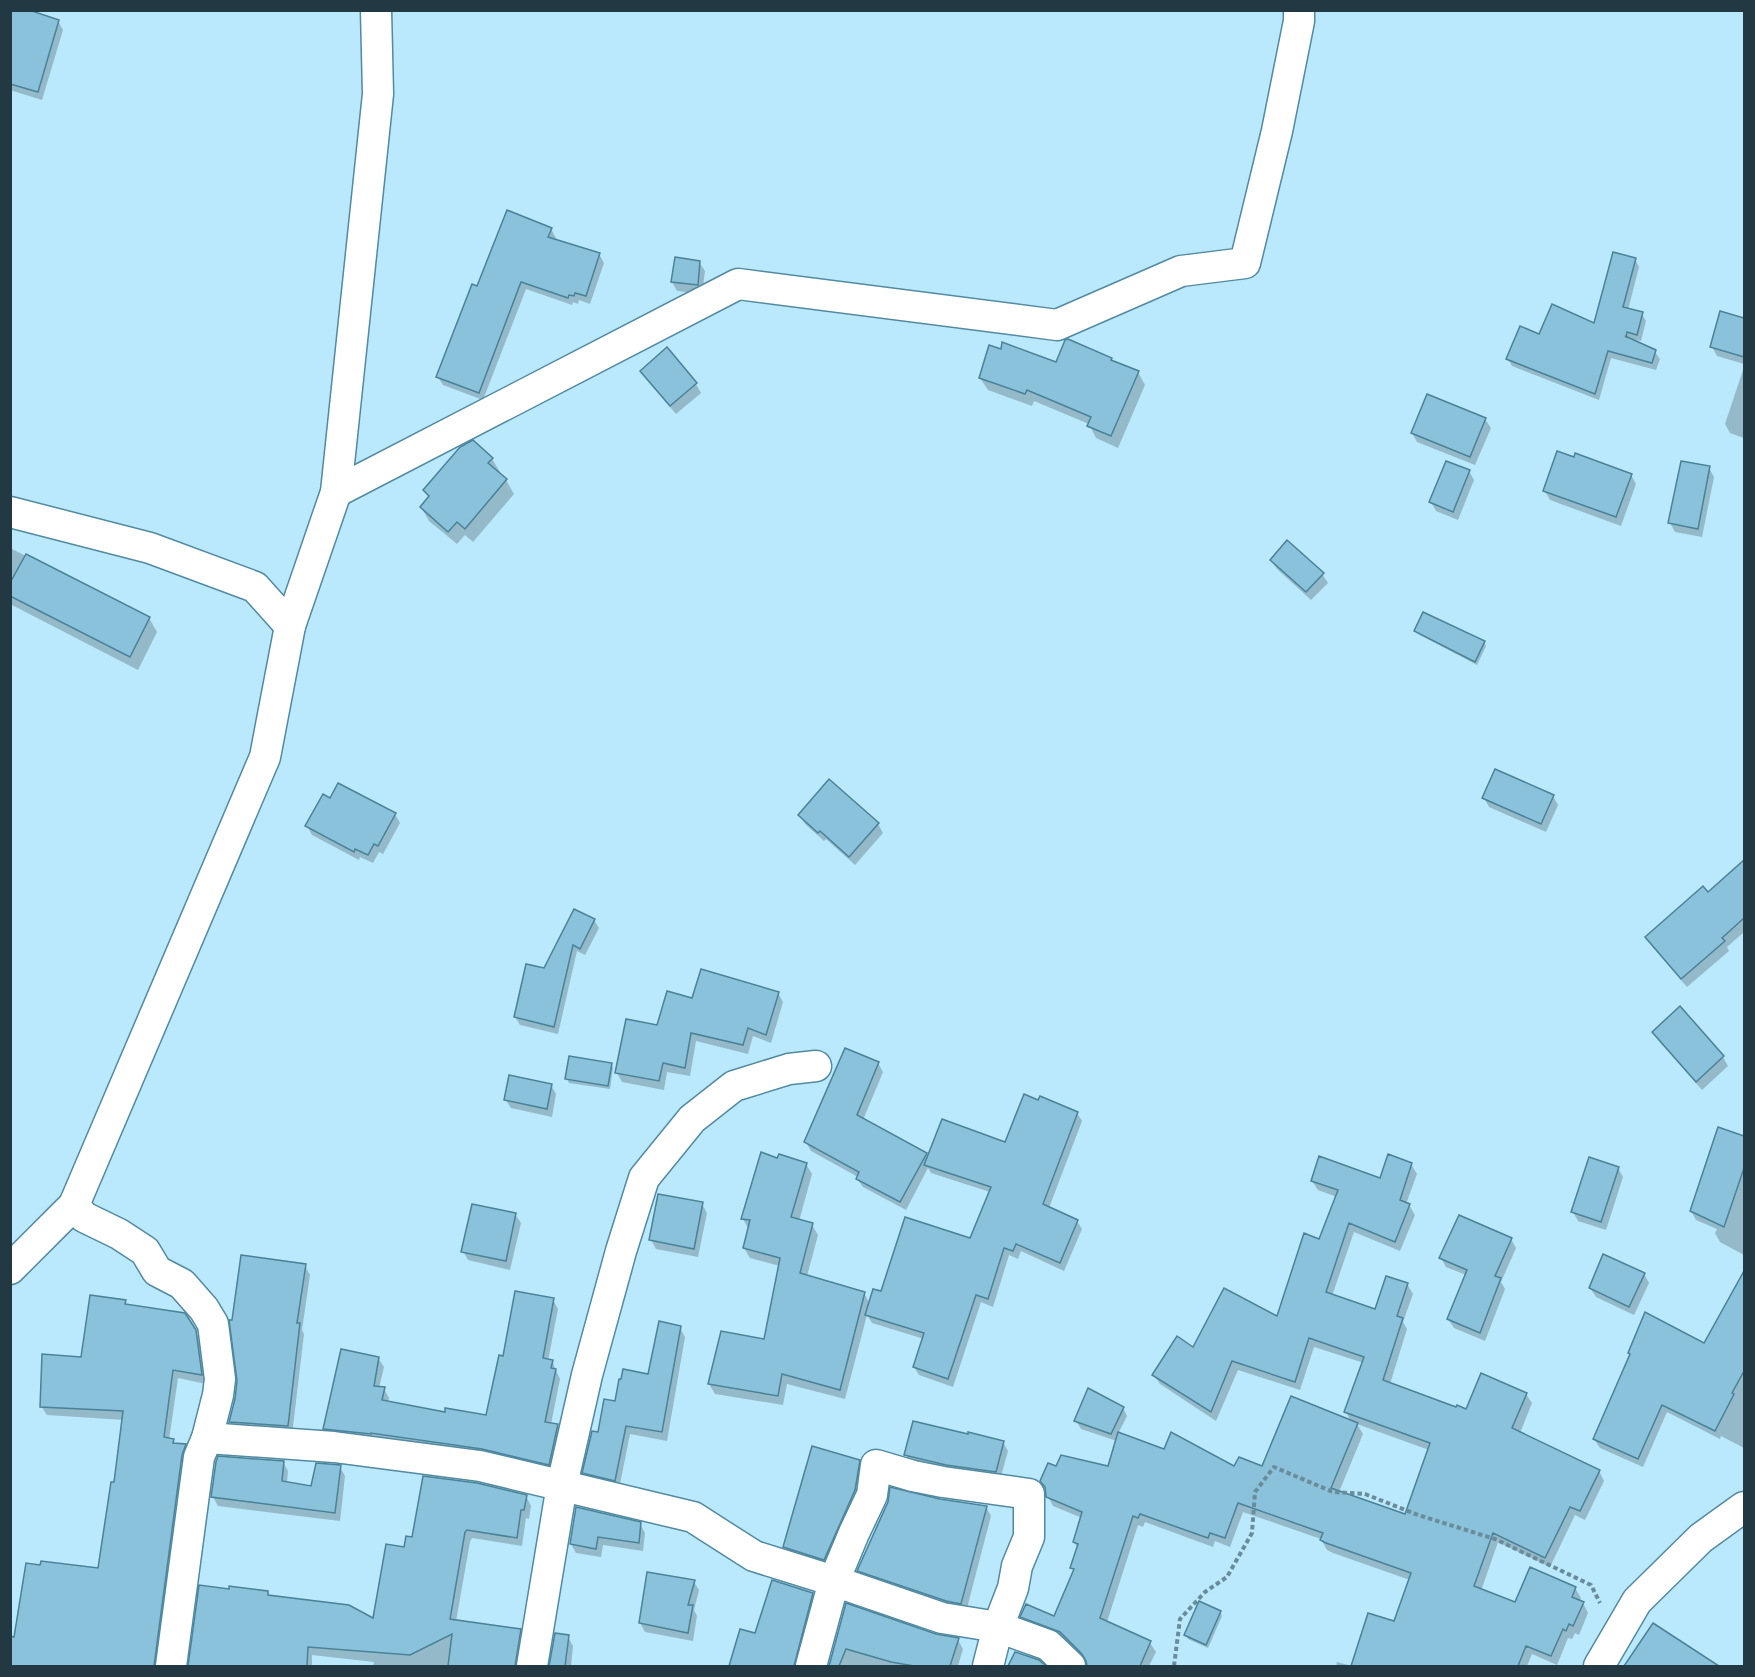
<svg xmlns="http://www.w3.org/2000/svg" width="1755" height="1677" viewBox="0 0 1755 1677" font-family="Helvetica,sans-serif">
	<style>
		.shadow { fill: #0003; fill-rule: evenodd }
		.building { fill: #89c2da; stroke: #4a8298; stroke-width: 1.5 }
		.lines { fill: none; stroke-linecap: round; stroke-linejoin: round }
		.minor-casing { stroke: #528aa1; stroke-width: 33 }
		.path { stroke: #6a8c9a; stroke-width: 4; stroke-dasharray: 4.5 3; stroke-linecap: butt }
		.minor { stroke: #fff; stroke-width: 30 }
	</style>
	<rect width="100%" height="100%" fill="#bae8fc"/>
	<g class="shadow">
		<polygon points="10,10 58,21 63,30 42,100 10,90"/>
		<polygon points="551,229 556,238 555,240 599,254 604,263 590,304 579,300 578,304 573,302 572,305 526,289 483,400 443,385 438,377 478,288"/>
		<polygon points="1635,259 1639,267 1628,310 1642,314 1646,321 1641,341 1631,339 1655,352 1660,359 1656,370 1611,358 1599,400 1512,366 1508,359 1540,336 1595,325"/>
		<polygon points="699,262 705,271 702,294 677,291 672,282"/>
		<polygon points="1721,313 1744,319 1744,364 1717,356 1712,347"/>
		<polygon points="1111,359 1113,362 1138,372 1145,385 1118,448 1096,438 1089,424 1034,401 1032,406 988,390 980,378 1057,364"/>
		<polygon points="1744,367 1744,438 1730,433 1725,424"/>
		<polygon points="642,371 696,384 701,393 676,414 647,380"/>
		<polygon points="1485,419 1491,428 1475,465 1417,442 1412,433"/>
		<polygon points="492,459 500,472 498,474 506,480 514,494 473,542 465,535 457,544 429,521 421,507 429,498 425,491"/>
		<polygon points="1709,468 1714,477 1702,537 1675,532 1670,523"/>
		<polygon points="1469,471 1474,480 1458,520 1436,511 1431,502"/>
		<polygon points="1631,475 1636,484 1621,526 1550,500 1545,491"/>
		<polygon points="10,548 149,618 157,632 138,670 10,604"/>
		<polygon points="1271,560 1322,574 1328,583 1311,600 1277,569"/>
		<polygon points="1415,630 1484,642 1486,646 1477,665 1418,634"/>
		<polygon points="1553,796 1558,805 1546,832 1489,807 1484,798"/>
		<polygon points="330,800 395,814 400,823 383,854 379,852 373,863 360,857 359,860 312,835 307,826"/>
		<polygon points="800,815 878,824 883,833 855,865 826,839 824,841 805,824"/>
		<polygon points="1744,862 1744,932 1727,947 1729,951 1687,987 1652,946 1647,937 1708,894"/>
		<polygon points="594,920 599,928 585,955 577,951 558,1034 520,1025 515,1017 545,970"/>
		<polygon points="778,993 783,1002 771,1043 753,1036 748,1054 696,1041 690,1076 667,1072 664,1090 622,1082 617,1073 658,1026 693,1000"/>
		<polygon points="1654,1032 1723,1057 1728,1066 1702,1090 1659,1041"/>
		<polygon points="878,1063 883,1072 863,1120 926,1154 928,1158 1006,1144 1077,1113 1082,1121 1049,1208 1077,1221 1082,1229 1064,1271 1021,1251 1018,1259 1009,1255 993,1307 981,1302 953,1387 919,1375 914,1367 924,1339 872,1323 867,1315 845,1399 787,1384 783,1405 715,1394 709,1384 765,1340 780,1266 750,1258 744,1248 749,1230 743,1219 778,1159 806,1164 812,1174 799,1221 812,1225 818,1235 807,1276 864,1293 870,1304 881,1293 971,1239 990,1192 931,1173 928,1168 906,1210 863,1187 857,1179 858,1177 811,1151 806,1142"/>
		<polygon points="611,1064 613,1068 610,1089 569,1083 567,1079"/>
		<polygon points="551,1085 556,1094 552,1117 511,1108 505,1099"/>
		<polygon points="1719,1129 1744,1137 1744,1255 1720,1242 1715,1233 1717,1229 1696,1220 1691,1211"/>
		<path d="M1411 1164 1417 1174 1406 1204 1409 1205 1415 1215 1400 1251 1354 1232 1332 1296 1376 1311 1407 1284 1413 1294 1403 1322 1407 1329 1390 1384 1457 1409 1467 1411 1526 1394 1532 1403 1520 1433 1599 1471 1604 1481 1585 1520 1575 1515 1550 1567 1498 1542 1481 1591 1516 1604 1575 1588 1581 1598 1579 1602 1583 1603 1588 1613 1579 1635 1575 1633 1572 1639 1568 1638 1557 1665 1532 1654 1527 1666H1352L1369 1615 1395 1623 1410 1580 1333 1553 1327 1550 1321 1539 1243 1512 1230 1547 1215 1541 1213 1547 1145 1522 1143 1527 1138 1525 1107 1622 1150 1643 1156 1652 1149 1666H1088V1662L1067 1642 1028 1626 1022 1617 1055 1618 1074 1572 1072 1567 1078 1548 1074 1542 1082 1518 1053 1506 1048 1496 1057 1468H1109L1117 1441 1081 1429 1076 1421 1123 1408 1127 1416 1118 1434 1164 1451 1234 1468H1263L1351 1422 1346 1412 1364 1363 1314 1347 1300 1390 1238 1370 1216 1421 1160 1384 1154 1375 1194 1349 1278 1318 1320 1241 1337 1197 1318 1190 1312 1181 1381 1180ZM1357 1424 1429 1450 1406 1516 1339 1492 1363 1434Z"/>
		<polygon points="1618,1168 1623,1177 1606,1230 1578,1221 1573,1212"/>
		<polygon points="702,1204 707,1213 698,1257 656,1249 651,1240"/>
		<polygon points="515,1214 521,1223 510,1270 468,1260 463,1251"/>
		<polygon points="1511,1239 1516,1248 1501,1282 1505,1289 1485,1341 1454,1328 1448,1319 1466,1275 1446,1267 1441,1258"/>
		<polygon points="305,1266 310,1275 302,1330 304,1334 292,1435 236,1431 230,1422"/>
		<polygon points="1744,1270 1744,1448 1721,1436 1720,1439 1667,1412 1643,1467 1600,1448 1594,1439 1631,1355 1629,1353 1704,1345 1735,1290 1734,1289"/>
		<polygon points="1644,1274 1649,1283 1634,1315 1596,1297 1590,1288"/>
		<polygon points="553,1300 558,1309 548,1361 552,1361 560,1379 551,1424 557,1425 562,1434 554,1473 330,1438 325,1429 378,1358 384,1367 379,1388 384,1389 389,1398 388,1403 446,1414 488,1417 504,1357"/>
		<polygon points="125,1302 128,1306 195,1331 201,1341 206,1384 178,1378 169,1440 173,1440 175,1445 185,1446 190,1455 159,1666 10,1666 10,1638 15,1638 99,1570 115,1484 124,1420 47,1415 41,1406 82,1358"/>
		<polygon points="680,1328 685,1337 667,1441 630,1434 619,1489 589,1482 584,1473 599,1434 616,1403 650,1376"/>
		<polygon points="1003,1442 1008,1451 1000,1480 911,1464 906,1455"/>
		<polygon points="859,1461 866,1473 831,1571 792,1559 785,1547"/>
		<polygon points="283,1462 288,1471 287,1483 312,1488 340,1467 345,1476 340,1521 218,1506 213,1497"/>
		<polygon points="526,1496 531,1506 529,1519 526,1518 522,1546 472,1538 470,1542 456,1621 520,1630 525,1639 521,1666 373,1666 374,1662 312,1655 312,1666 190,1666 201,1587 268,1592 270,1597 374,1621 405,1549 413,1539"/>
		<polygon points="939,1500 986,1507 991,1516 966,1612 864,1580 859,1571"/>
		<polygon points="640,1524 645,1533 643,1551 603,1545 601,1557 576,1553 571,1544"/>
		<polygon points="694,1582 699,1590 694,1610 697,1616 693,1641 645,1632 640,1623"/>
		<polygon points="812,1594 817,1603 800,1666 730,1666 741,1631 756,1635"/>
		<polygon points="847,1605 936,1636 958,1640 963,1649 958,1666 830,1666"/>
		<polygon points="1220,1612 1222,1616 1208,1648 1188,1639 1186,1635"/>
		<polygon points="1653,1625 1717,1666 1626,1666"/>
		<polygon points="556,1635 568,1637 573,1646 571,1666 551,1666"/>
		<polygon points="1337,1662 1352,1666 1336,1666"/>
	</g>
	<g class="building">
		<polygon points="10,10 29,10 59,20 38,92 10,84"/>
		<polygon points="507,210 552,228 548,237 600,253 586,296 575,293 574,296 569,295 568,298 521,282 479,393 436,377 472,284 477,286"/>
		<polygon points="1613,252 1636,258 1623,307 1643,312 1637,335 1627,332 1626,337 1625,336 1656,350 1652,363 1608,351 1595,394 1506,359 1520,326 1539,334 1552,304 1594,323"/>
		<polygon points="675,257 700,261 698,285 671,282"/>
		<polygon points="1720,311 1744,318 1744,357 1710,347"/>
		<polygon points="1068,339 1112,358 1111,360 1139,371 1111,436 1087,426 1091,417 1027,390 1025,394 979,378 989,345 1001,349 1002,342 1056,362 1065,340"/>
		<polygon points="667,347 697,383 670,406 640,371"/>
		<polygon points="1427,394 1486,418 1470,457 1411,433"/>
		<polygon points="473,440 493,458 488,463 507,479 465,529 457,522 448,532 420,507 429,496 423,490 460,447"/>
		<polygon points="1557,451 1574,457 1575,453 1632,474 1616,517 1543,491"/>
		<polygon points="1446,461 1470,470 1453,512 1429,502"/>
		<polygon points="1681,461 1710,466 1698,529 1668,523"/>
		<polygon points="1287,540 1324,573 1306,592 1270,560"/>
		<polygon points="26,554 150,617 130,657 10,596 10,583"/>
		<polygon points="1423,612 1485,641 1475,662 1414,631"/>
		<polygon points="1495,769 1554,795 1541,824 1482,798"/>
		<polygon points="829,779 879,823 849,857 820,831 818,833 798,815"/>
		<polygon points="338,783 396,813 378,846 374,844 368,855 355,849 354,852 305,826 323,794 330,798"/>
		<polygon points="1744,860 1744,918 1722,938 1725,941 1681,979 1645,937 1703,886 1708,892"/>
		<polygon points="574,909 595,919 580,949 573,945 554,1027 514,1017 526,964 544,968"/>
		<polygon points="701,969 779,992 766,1035 748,1028 743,1045 691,1033 685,1068 663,1063 659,1081 615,1073 626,1019 657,1025 667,991 692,998"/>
		<polygon points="1680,1006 1724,1056 1696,1082 1652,1032"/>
		<polygon points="845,1048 879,1062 857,1115 927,1153 900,1202 856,1179 859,1172 804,1142"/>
		<polygon points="569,1056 612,1063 608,1086 565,1079"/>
		<polygon points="509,1075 552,1084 547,1109 504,1100"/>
		<polygon points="1024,1094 1038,1100 1040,1096 1078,1112 1043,1204 1078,1220 1060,1263 1016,1244 1013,1251 1004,1248 988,1299 976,1295 948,1379 913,1367 924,1333 865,1315 873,1289 881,1291 905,1217 970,1238 991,1187 924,1165 942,1119 1005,1142"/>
		<polygon points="1718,1127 1744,1136 1744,1168 1724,1227 1690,1211"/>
		<polygon points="761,1152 777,1158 779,1154 807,1163 791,1217 813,1223 800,1273 865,1292 840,1390 782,1374 778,1396 708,1384 721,1331 764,1339 780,1258 743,1248 750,1220 741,1219"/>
		<polygon points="1388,1154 1412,1163 1400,1200 1410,1204 1395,1242 1349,1223 1326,1292 1375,1309 1386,1276 1408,1283 1397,1316 1403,1318 1383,1380 1456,1407 1457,1405 1466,1409 1481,1373 1527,1393 1512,1428 1600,1470 1580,1511 1570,1507 1545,1558 1493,1533 1474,1586 1515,1602 1530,1567 1576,1587 1572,1597 1584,1602 1573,1626 1569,1624 1566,1631 1563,1629 1551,1656 1526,1646 1518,1666 1351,1666 1368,1613 1394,1621 1411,1573 1326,1543 1320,1540 1323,1533 1238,1503 1225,1538 1210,1533 1208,1538 1140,1514 1138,1518 1133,1516 1100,1618 1151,1641 1140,1666 1087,1666 1086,1661 1082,1654 1060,1632 1020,1617 1026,1604 1054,1616 1074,1569 1070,1568 1078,1544 1073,1542 1082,1512 1046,1497 1045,1487 1040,1481 1048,1463 1056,1466 1061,1455 1108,1466 1118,1432 1164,1449 1171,1432 1234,1466 1239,1457 1262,1466 1291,1396 1358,1423 1331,1488 1405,1514 1430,1443 1344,1412 1364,1357 1309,1338 1295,1382 1232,1361 1211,1412 1152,1375 1177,1336 1193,1347 1224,1288 1277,1316 1304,1233 1319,1239 1338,1190 1311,1181 1319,1156 1380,1178"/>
		<polygon points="1589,1157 1619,1167 1601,1222 1571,1212"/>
		<polygon points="658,1194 703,1202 694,1249 649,1240"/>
		<polygon points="472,1204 516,1213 506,1261 461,1252"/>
		<polygon points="1459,1215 1512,1238 1495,1276 1501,1278 1480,1333 1447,1319 1467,1270 1439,1258"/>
		<polygon points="1603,1254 1645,1273 1629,1307 1589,1288"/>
		<polygon points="241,1255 306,1264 297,1323 300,1323 288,1426 229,1422 235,1399 237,1381 229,1320 232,1320"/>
		<polygon points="1744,1271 1744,1371 1732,1393 1734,1394 1715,1431 1662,1405 1638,1459 1593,1439 1630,1354 1628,1353 1645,1312 1704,1343"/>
		<polygon points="515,1291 554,1298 543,1358 553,1360 551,1368 556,1369 545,1422 558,1424 549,1465 482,1449 371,1433 371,1434 323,1429 341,1349 379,1357 374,1386 385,1387 382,1400 445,1412 445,1408 486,1415 499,1355 503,1356"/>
		<polygon points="90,1295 126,1300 125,1304 185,1313 196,1330 202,1375 173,1370 164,1437 174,1439 173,1443 186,1444 182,1455 154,1666 10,1666 10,1636 14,1637 26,1563 40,1565 41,1561 98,1568 111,1482 114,1482 123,1411 40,1407 42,1354 81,1357"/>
		<polygon points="659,1321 681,1326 662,1432 626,1426 615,1481 582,1473 592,1431 598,1432 604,1399 615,1401 619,1379 621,1379 623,1369 648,1374"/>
		<polygon points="1088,1388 1124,1407 1111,1434 1074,1421"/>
		<polygon points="913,1421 968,1434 968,1432 1004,1441 996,1472 946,1465 904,1455"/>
		<polygon points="812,1446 860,1460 855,1490 824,1560 783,1547"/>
		<polygon points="218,1456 284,1461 282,1481 311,1486 316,1463 341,1465 335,1513 211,1497 216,1462"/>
		<polygon points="423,1476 477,1483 527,1495 524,1510 521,1510 517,1538 467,1530 465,1532 450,1619 521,1629 515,1666 448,1666 452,1634 410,1655 308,1647 307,1666 188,1666 199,1585 229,1589 229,1586 268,1591 268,1595 349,1605 373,1618 386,1544 404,1547 406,1536 412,1537"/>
		<polygon points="890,1487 940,1499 987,1506 961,1604 946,1601 857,1571 888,1502"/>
		<polygon points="576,1507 641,1522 639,1543 598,1537 596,1549 570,1544"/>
		<polygon points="647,1572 695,1580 688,1605 693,1605 688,1633 639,1623"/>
		<polygon points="772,1580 813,1593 794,1666 729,1666 740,1629 755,1633"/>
		<polygon points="1199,1601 1221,1611 1206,1645 1184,1635"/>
		<polygon points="846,1603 936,1634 959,1638 950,1666 914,1666 891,1662 846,1649 839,1666 829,1666"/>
		<polygon points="1653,1623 1719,1666 1624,1666"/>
		<polygon points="555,1633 569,1635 565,1666 549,1666"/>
		<polygon points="1015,1652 1039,1660 1046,1666 1008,1666"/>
	</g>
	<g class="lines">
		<defs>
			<g id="minor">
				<polyline points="336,492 738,284 1057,325 1181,271 1245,263 1277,131 1299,21 1299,10"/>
				<polyline points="10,512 150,548 255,587 290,626"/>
				<polyline points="74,1205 84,1217 119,1234 145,1251 157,1271 182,1284 204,1309 213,1324 220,1379 218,1395 207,1438 199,1457 171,1666"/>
				<polyline points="10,1269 74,1205 265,757 290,626 336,492 378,94 376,10"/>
				<polyline points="207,1438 334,1447 480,1466 693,1517 754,1556 834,1581 942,1618 998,1627 1048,1645 1070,1666"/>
				<polyline points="532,1666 562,1485 587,1375 621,1251 644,1178 692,1119 734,1086 789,1069 816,1066"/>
				<polyline points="811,1666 834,1581 854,1533 872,1495 876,1465 913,1476 943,1482 1029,1494 1029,1537 1017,1566 1013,1588 998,1627 988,1666"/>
				<polyline points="1599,1666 1637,1601 1701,1538 1744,1507"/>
			</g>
		</defs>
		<use href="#minor" class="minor-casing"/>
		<polyline class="path" points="1174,1666 1180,1619 1205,1592 1227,1577 1252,1533 1255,1492 1274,1467 1333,1492 1365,1494 1418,1515 1495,1539 1591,1585 1600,1603"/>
		<use href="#minor" class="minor"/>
	</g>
	<rect width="1755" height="1677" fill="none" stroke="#223943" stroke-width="24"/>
</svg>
